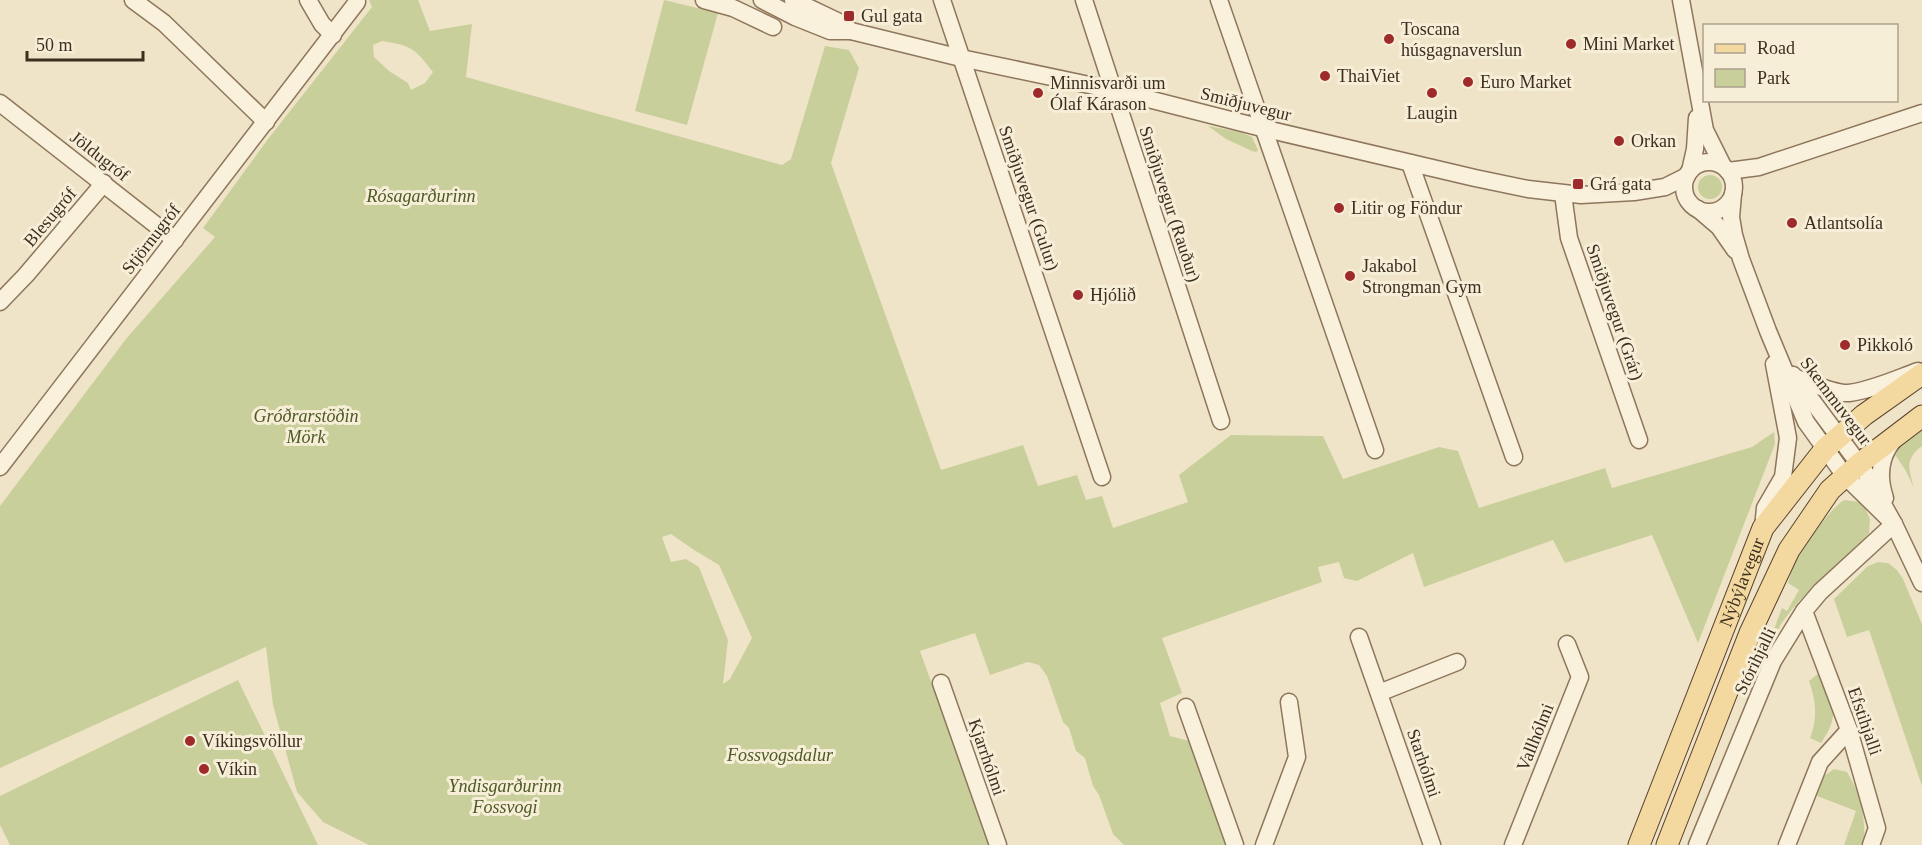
<svg xmlns="http://www.w3.org/2000/svg" width="1922" height="845" viewBox="0 0 1922 845" font-family="Georgia,serif">
	<style>
		.green { fill: #c9cf9b; fill-rule: evenodd }
		.lines { fill: none; stroke-linecap: round; stroke-linejoin: round }
		.minor-casing { stroke: #8d765c; stroke-width: 19 }
		.major-casing { stroke: #5b4430; stroke-width: 23 }
		.minor { stroke: #faf1dc; stroke-width: 16 }
		.major { stroke: #f3d9a0; stroke-width: 21 }
		.poi-dot { fill: #9e2a2b; stroke: #f7eed8; stroke-width: 2 }
		.labels { text-anchor: middle; stroke-width: 6; stroke-linejoin: round; paint-order: stroke }
		.poi-label { font-size: 18px; fill: #3d2e20; stroke: #f7eed8; text-anchor: start }
		.street-label { font-size: 18px; fill: #3d2e20; stroke: #f7eed8 }
		.park-label { font-size: 18px; font-style: italic; fill: #4d5a26; stroke: #f7eed8 }
	</style>
	<rect width="100%" height="100%" fill="#f0e4c8"/>
	<g class="green">
		<path d="M369 0H418L430 31 472 24 466 77 782 165 791 159 825 46 849 50 859 68 831 163 941 470 1023 445 1038 486 1077 475 1086 500 1102 496 1113 528 1188 502 1179 475 1231 435 1323 436 1343 479 1439 447 1458 451 1479 508 1605 468 1612 488 1752 447 1774 432 1775 444 1698 643 1652 535 1565 563 1553 540 1424 587 1413 553 1357 581 1344 578 1339 562 1318 567 1322 582 1162 638 1182 693 1160 703 1170 736 1193 742 1228 845H1124L1113 834 1099 795 1093 786 1085 758 1076 751 1069 728 1063 722 1047 676 1039 665 1028 662 990 675 975 633 920 651 990 845H369L323 822 297 792 273 705 266 647 0 768V506L126 339 215 237 203 228 268 139 372 7ZM382 41C413 46 414 48 433 72L425 83 411 90 408 83 389 71 374 57 373 45ZM671 534 694 550 719 565 752 638 730 679 723 684 728 640 699 567 686 559 671 562 662 537Z"/>
		<polygon points="664,0 718,13 687,125 635,111"/>
		<polygon points="1208,126 1240,132 1252,137 1258,150 1256,152 1252,151 1226,139"/>
		<circle cx="1710" cy="187" r="12"/>
		<path d="M1922 424V446C1904 460 1909 468 1914 488L1906 471 1894 453 1899 442Z"/>
		<path d="M1845 500 1859 502 1864 506 1870 519 1869 533 1837 567 1814 585 1793 608 1781 624 1770 648 1773 632 1782 608 1787 611 1799 590 1788 583C1790 577 1791 570 1794 564 1801 550 1832 505 1845 500Z"/>
		<polygon points="1878,562 1888,563 1897,570 1903,579 1922,624 1922,786 1869,630 1847,637 1834,599 1868,566"/>
		<path d="M1819 673C1832 705 1842 712 1821 743L1810 738C1818 718 1816 701 1809 681Z"/>
		<polygon points="238,680 318,845 10,845 0,825 0,796"/>
		<path d="M1834 769 1847 772C1861 794 1866 819 1864 845H1844L1856 811 1817 796 1824 776Z"/>
	</g>
	<g class="lines">
		<defs>
			<g id="minor">
				<polyline points="133,0 164,23 266,122"/>
				<polyline points="308,0 322,24 333,35"/>
				<polyline points="704,0 733,8 773,27"/>
				<polyline points="762,0 795,17 830,31 851,31 961,58 1113,90 1262,128 1475,178 1528,189 1581,195 1634,192 1665,187 1687,176"/>
				<polyline points="793,0 837,21 851,31"/>
				<polyline points="942,0 1102,477"/>
				<polyline points="1084,0 1221,421"/>
				<polyline points="1219,0 1375,450"/>
				<polyline points="1681,0 1705,130 1723,166"/>
				<polyline points="0,103 175,240"/>
				<circle cx="1709" cy="187" r="25"/>
				<polyline points="1410,163 1514,457"/>
				<polyline points="1690,171 1695,149 1697,118"/>
				<polyline points="1728,171 1759,167 1922,113"/>
				<polyline points="1563,194 1569,238 1639,440"/>
				<polyline points="1733,194 1731,217 1734,235 1741,259 1768,331 1806,422 1845,476 1894,524"/>
				<polyline points="1698,209 1719,227 1735,250"/>
				<polyline points="0,302 26,275 104,183"/>
				<polyline points="1793,375 1865,472 1894,524 1922,583"/>
				<path d="M1794 377C1809 382 1834 394 1849 393 1872 390 1896 379 1918 371"/>
				<polyline points="0,467 357,2"/>
				<path d="M1885 498C1878 477 1879 458 1893 441"/>
				<polyline points="1763,528 1765,508 1783,477 1788,438 1774,364"/>
				<polyline points="1804,611 1849,730 1877,828 1871,845"/>
				<polyline points="1359,637 1432,845"/>
				<polyline points="941,683 998,845"/>
				<polyline points="1379,693 1457,662"/>
				<polyline points="1186,707 1235,845"/>
				<polyline points="1264,845 1297,757 1289,702"/>
				<polyline points="1513,845 1580,677 1567,644"/>
				<polyline points="1697,845 1773,661 1804,611 1820,592 1894,524"/>
				<polyline points="1787,845 1820,762 1849,730"/>
			</g>
			<g id="major">
				<path id="s1" d="M1639 845 1763 528 1825 449 1864 415 1922 374"/>
				<polyline points="1667,845 1750,633 1789,550 1830,490 1859,464 1922,416"/>
			</g>
		</defs>
		<use href="#minor" class="minor-casing"/>
		<use href="#major" class="major-casing"/>
		<use href="#minor" class="minor"/>
		<use href="#major" class="major"/>
	</g>
	<g class="poi-dot">
		<rect x="843" y="10" width="12" height="12" rx="3"/>
		<circle cx="1389" cy="39" r="6"/>
		<circle cx="1571" cy="44" r="6"/>
		<circle cx="1325" cy="76" r="6"/>
		<circle cx="1468" cy="82" r="6"/>
		<circle cx="1038" cy="93" r="6"/>
		<circle cx="1432" cy="93" r="6"/>
		<circle cx="1619" cy="141" r="6"/>
		<rect x="1572" y="178" width="12" height="12" rx="3"/>
		<circle cx="1339" cy="208" r="6"/>
		<circle cx="1792" cy="223" r="6"/>
		<circle cx="1350" cy="276" r="6"/>
		<circle cx="1078" cy="295" r="6"/>
		<circle cx="1845" cy="345" r="6"/>
		<circle cx="190" cy="741" r="6"/>
		<circle cx="204" cy="769" r="6"/>
	</g>
	<g class="labels">
		<g class="poi-label">
			<text x="861" y="22">Gul gata</text>
			<text x="1401" y="35">Toscana<tspan x="1401" dy="21">húsgagnaverslun</tspan></text>
			<text x="1583" y="50">Mini Market</text>
			<text x="1337" y="82">ThaiViet</text>
			<text x="1480" y="88">Euro Market</text>
			<text x="1050" y="89">Minnisvarði um<tspan x="1050" dy="21">Ólaf Kárason</tspan></text>
			<text x="1432" y="119" text-anchor="middle">Laugin</text>
			<text x="1631" y="147">Orkan</text>
			<text x="1590" y="190">Grá gata</text>
			<text x="1351" y="214">Litir og Föndur</text>
			<text x="1804" y="229">Atlantsolía</text>
			<text x="1362" y="272">Jakabol<tspan x="1362" dy="21">Strongman Gym</tspan></text>
			<text x="1090" y="301">Hjólið</text>
			<text x="1857" y="351">Pikkoló</text>
			<text x="202" y="747">Víkingsvöllur</text>
			<text x="216" y="775">Víkin</text>
		</g>
		<g class="street-label">
			<text transform="translate(1246 104) rotate(14)" y="6">Smiðjuvegur</text>
			<text transform="translate(100 156) rotate(38)" y="6">Jöldugróf</text>
			<text transform="translate(1029 198) rotate(71)" y="6">Smiðjuvegur (Gulur)</text>
			<text transform="translate(1170 204) rotate(72)" y="6">Smiðjuvegur (Rauður)</text>
			<text transform="translate(50 217) rotate(-50)" y="6">Blesugróf</text>
			<text transform="translate(151 239) rotate(-52)" y="6">Stjörnugróf</text>
			<text transform="translate(1615 312) rotate(71)" y="6">Smiðjuvegur (Grár)</text>
			<text transform="translate(1836 401) rotate(53)" y="6">Skemmuvegur</text>
			<text dy="6" stroke="none"><textPath href="#s1" startOffset="282">Nýbýlavegur</textPath></text>
			<text transform="translate(1755 661) rotate(-64)" y="6">Stórihjalli</text>
			<text transform="translate(1865 721) rotate(71)" y="6">Efstihjalli</text>
			<text transform="translate(1535 737) rotate(-68)" y="6">Vallhólmi</text>
			<text transform="translate(987 757) rotate(71)" y="6">Kjarrhólmi</text>
			<text transform="translate(1424 763) rotate(71)" y="6">Starhólmi</text>
		</g>
		<g class="park-label">
			<text x="421" y="202">Rósagarðurinn</text>
			<text x="306" y="422">Gróðrarstöðin<tspan x="306" dy="21">Mörk</tspan></text>
			<text x="780" y="761">Fossvogsdalur</text>
			<text x="505" y="792">Yndisgarðurinn<tspan x="505" dy="21">Fossvogi</tspan></text>
		</g>
	</g>
	<rect x="1703" y="24" width="195" height="78" fill="#f7eed8" stroke="#ada18e" stroke-width="1.5"/>
	<rect x="1715" y="44" width="30" height="9" fill="#f3d9a0" stroke="#ada18e" stroke-width="1.5"/>
	<text x="1757" y="54" font-size="18" fill="#3d2e20">Road</text>
	<rect x="1715" y="69" width="30" height="18" fill="#c9cf9b" stroke="#ada18e" stroke-width="1.5"/>
	<text x="1757" y="84" font-size="18" fill="#3d2e20">Park</text>
	<path d="M27 51v9h116v-9" fill="none" stroke="#3d2e20" stroke-width="3"/>
	<text x="36" y="51" font-size="18" fill="#3d2e20" stroke="#f7eed8" stroke-width="4.5" paint-order="stroke">50 m</text>
</svg>
